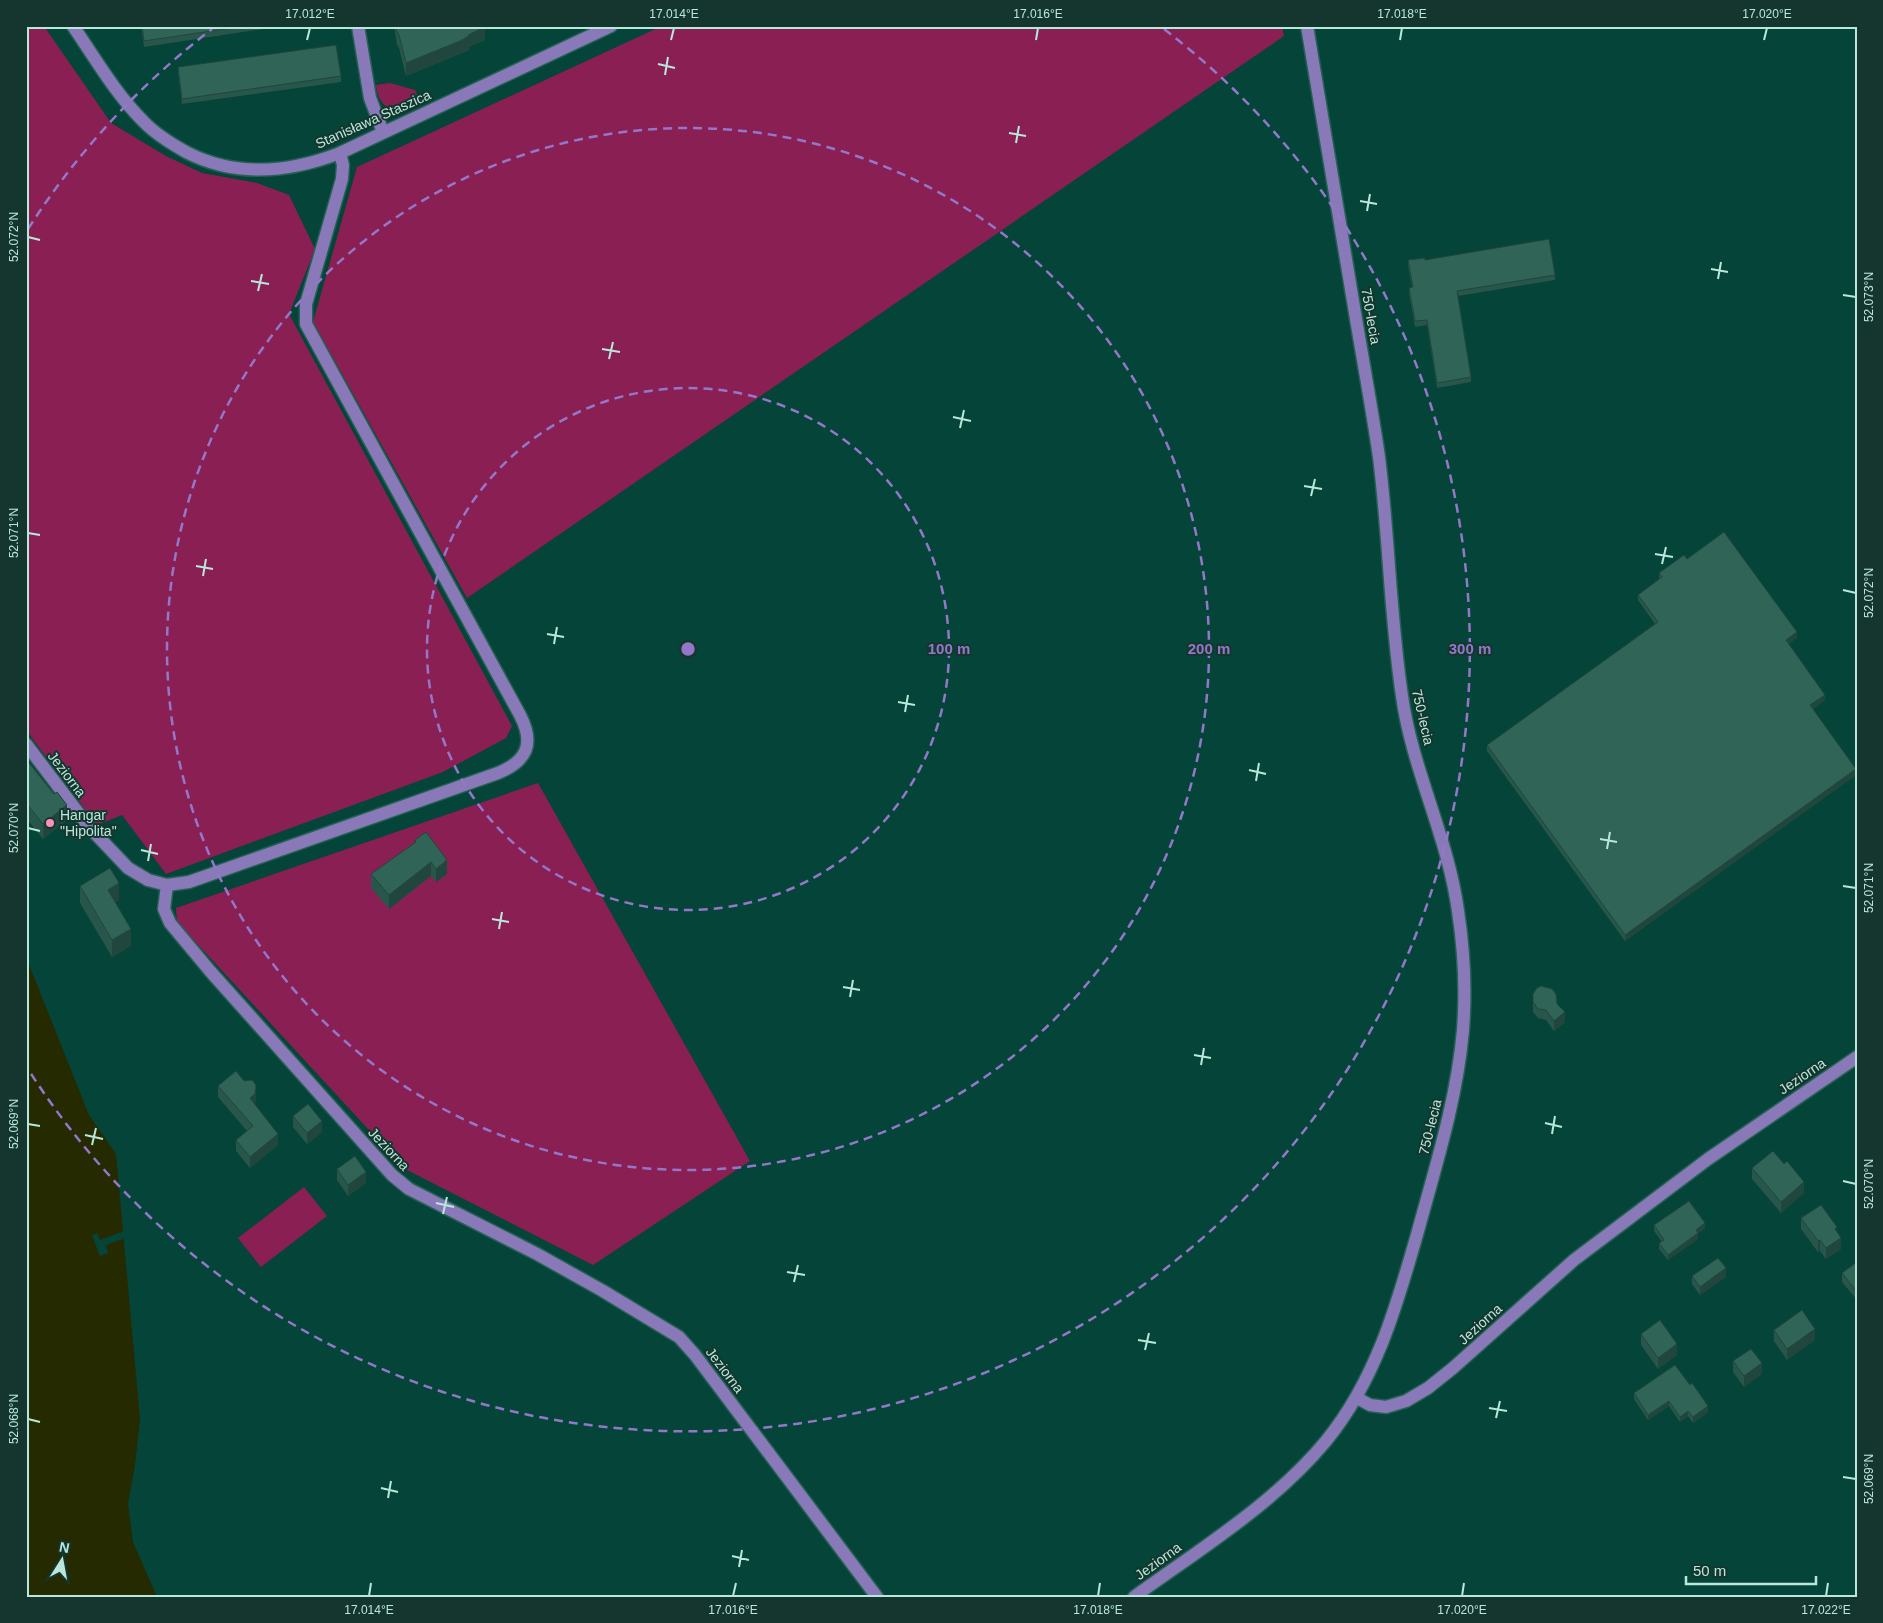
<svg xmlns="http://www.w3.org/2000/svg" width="1883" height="1623" viewBox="0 0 1883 1623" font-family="Arial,sans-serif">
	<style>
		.green { fill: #8a1f54 }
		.water { fill: #252a00 }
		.pier { fill: #054438 }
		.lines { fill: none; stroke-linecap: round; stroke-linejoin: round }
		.minor-casing { stroke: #256255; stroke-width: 15 }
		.minor { stroke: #8a79b9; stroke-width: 12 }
		.wall { fill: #28564b }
		.shaded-wall { fill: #21463d }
		.building { fill: #2f6457; stroke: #21463d }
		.ticks { fill: none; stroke: #b9e8db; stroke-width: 2 }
		.ring { fill: none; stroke: #9477ca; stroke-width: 2.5; stroke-dasharray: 9 6 }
		.poi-dot { fill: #fe8ebb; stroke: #15362e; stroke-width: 2 }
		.labels { text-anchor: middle; stroke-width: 4; stroke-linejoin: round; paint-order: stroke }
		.street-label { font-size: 14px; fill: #b9e8db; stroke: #15362e }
		.poi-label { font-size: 14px; fill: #b9e8db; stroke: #15362e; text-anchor: start }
		.centre { fill: #9477ca; stroke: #15362e; stroke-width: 2.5 }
		.ring-label { font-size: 15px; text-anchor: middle; font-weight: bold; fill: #9477ca; stroke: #15362e; stroke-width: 4; stroke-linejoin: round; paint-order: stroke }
		.neatline { fill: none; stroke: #b9e8db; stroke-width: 2 }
		.ticks-label { font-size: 12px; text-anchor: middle; fill: #b9e8db }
	</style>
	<rect width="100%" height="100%" fill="#054438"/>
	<g class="green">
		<polygon points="26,26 44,26 111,123 166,156 202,173 257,183 289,195 315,249 289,314 512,726 506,738 443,772 166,874 122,815 97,825 26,730"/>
		<polygon points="662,26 1282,26 1284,36 467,598 313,322 357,167"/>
		<path d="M390 83 415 90 421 105C400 115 379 113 376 85Z"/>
		<polygon points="538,783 750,1161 593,1265 405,1169 177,922 176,908"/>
		<polygon points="304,1187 327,1216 261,1267 238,1238"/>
	</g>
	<polygon class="water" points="26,957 89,1115 116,1154 140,1419 135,1465 128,1504 133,1542 157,1597 26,1597"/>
	<polygon class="pier" points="124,1231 126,1238 106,1245 108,1253 100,1256 92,1235 97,1233 100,1240"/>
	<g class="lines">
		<defs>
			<g id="minor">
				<path d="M73 26C95 58 115 93 143 121 155 134 170 143 186 152 236 178 288 173 340 153L611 26"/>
				<polyline points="358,26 370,98 383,132"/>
				<polyline points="26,744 89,827 128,868 148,880 167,885 164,909 170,923 210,971 392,1175 409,1189 537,1254 603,1291 679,1337 695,1355 877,1597"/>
				<path d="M167 885 189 882 498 773C527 761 535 744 520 715L306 324V304L342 179 343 165 340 153"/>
				<polyline points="1357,1398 1370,1405 1386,1407 1406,1401 1428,1388 1453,1368 1574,1260 1708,1159 1857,1057"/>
				<path d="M1134 1597C1200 1549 1274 1504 1326 1441 1376 1380 1397 1305 1418 1231 1436 1165 1457 1099 1463 1030 1466 991 1464 950 1458 911 1448 837 1412 769 1402 696 1390 617 1389 536 1379 457 1372 409 1363 361 1355 313 1339 218 1323 122 1307 26"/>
			</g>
		</defs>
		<use href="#minor" class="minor-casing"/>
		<use href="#minor" class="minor"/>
	</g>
	<g class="wall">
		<polygon points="141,26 283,26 144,47"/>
		<polygon points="394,26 485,26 485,40 469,47 469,50 460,54 406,76 399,48 397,45"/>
		<polygon points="178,67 341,76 341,82 182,104 178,73"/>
		<polygon points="1408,260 1425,260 1555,275 1555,280 1458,296 1471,377 1471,382 1437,388 1427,325 1415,327 1409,294 1409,288 1412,288 1408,266"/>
		<polygon points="1687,559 1797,638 1788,644 1825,700 1813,709 1856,775 1625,941 1487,751 1487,745 1655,624 1638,600 1638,595 1659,579 1659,573"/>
		<polygon points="26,759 67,820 43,839 26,818"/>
		<polygon points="415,840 447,874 436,882 431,876 389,909 371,888 371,874 415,843"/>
		<polygon points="80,886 119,900 115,902 131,946 112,957 80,903"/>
		<polygon points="1533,994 1557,1004 1565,1022 1554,1031 1546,1020 1538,1018 1533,1012"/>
		<polygon points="218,1086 256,1096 255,1104 278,1145 250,1168 236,1151 236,1140 247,1131 218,1097"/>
		<polygon points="293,1116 322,1132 307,1144 293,1127"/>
		<polygon points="1752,1168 1804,1193 1781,1213 1752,1179"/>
		<polygon points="337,1169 366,1183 348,1196 337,1180"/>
		<polygon points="1801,1218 1837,1233 1841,1249 1826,1259 1820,1251 1818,1252 1801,1229"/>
		<polygon points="1654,1225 1705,1229 1698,1233 1698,1239 1668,1260 1659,1249 1659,1243 1662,1242 1654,1231"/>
		<polygon points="1857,1262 1857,1300 1842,1282 1842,1273"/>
		<polygon points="1692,1276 1726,1277 1700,1295 1692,1284"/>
		<polygon points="1774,1330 1815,1340 1787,1360 1774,1341"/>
		<polygon points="1641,1334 1677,1355 1658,1369 1641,1345"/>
		<polygon points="1733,1361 1762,1374 1744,1387 1733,1372"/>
		<polygon points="1675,1365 1708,1412 1693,1423 1688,1416 1680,1422 1669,1406 1648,1420 1634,1399 1634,1393"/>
	</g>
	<g class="shaded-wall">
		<polygon points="485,27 485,40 469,47 469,50 460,54 406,76 406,63"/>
		<polygon points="1797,632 1797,638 1786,646 1786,640"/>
		<polygon points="1825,695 1825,700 1810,711 1810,705"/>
		<polygon points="1856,769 1856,775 1625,941 1625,935"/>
		<polygon points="67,805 67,820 43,839 43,824"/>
		<polygon points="447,860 447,874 436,882 436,869"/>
		<polygon points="431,862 431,876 389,909 389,895"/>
		<polygon points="119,883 119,900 108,907 108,890"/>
		<polygon points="131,929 131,946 112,957 112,940"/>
		<polygon points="1565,1012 1565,1022 1554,1031 1554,1021"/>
		<polygon points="256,1085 256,1096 255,1106 250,1098"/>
		<polygon points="322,1121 322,1132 307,1144 307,1133"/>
		<polygon points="278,1134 278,1145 250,1168 250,1157"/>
		<polygon points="366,1172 366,1183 348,1196 348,1185"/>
		<polygon points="1804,1182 1804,1193 1781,1213 1781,1202"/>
		<polygon points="1705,1223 1705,1229 1698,1233 1698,1239 1668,1260 1668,1255 1696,1230"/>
		<polygon points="1841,1238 1841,1249 1826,1259 1826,1248"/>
		<polygon points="1820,1240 1820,1251 1818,1252 1818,1241"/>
		<polygon points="1726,1268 1726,1277 1700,1295 1700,1287"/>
		<polygon points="1815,1329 1815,1340 1787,1360 1787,1349"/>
		<polygon points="1677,1344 1677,1355 1658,1369 1658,1358"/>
		<polygon points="1762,1363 1762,1374 1744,1387 1744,1376"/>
		<polygon points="1669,1401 1669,1406 1648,1420 1648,1415"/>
		<polygon points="1708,1406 1708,1412 1693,1423 1693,1417"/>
		<polygon points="1688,1411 1688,1416 1680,1422 1680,1417"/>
	</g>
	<g class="building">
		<polygon points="142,26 245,26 144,41"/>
		<polygon points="396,26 485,26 485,27 468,35 469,36 460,41 406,63 399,35 397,32"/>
		<polygon points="336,45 341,76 182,99 178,67"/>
		<polygon points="1549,239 1555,275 1457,291 1471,377 1437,383 1427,320 1415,321 1409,288 1413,287 1408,260 1425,258 1425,260"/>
		<polygon points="1724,532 1797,632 1786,640 1825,695 1810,705 1856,769 1625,935 1487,745 1658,622 1638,595 1662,577 1659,573 1684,555 1687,559"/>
		<polygon points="26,759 54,794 57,792 67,805 43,824 26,803"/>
		<polygon points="426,832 447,860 436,869 431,862 389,895 371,874 416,842 415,840"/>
		<polygon points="110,868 119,883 108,890 131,929 112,940 80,886"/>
		<polygon points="1541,986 1552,989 1556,994 1557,1004 1565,1012 1554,1021 1546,1010 1538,1009 1533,1002 1533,994 1537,988"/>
		<polygon points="236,1071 244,1081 252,1080 256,1085 255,1094 250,1098 278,1134 250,1157 236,1140 253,1126 218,1086"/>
		<polygon points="308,1104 322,1121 307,1133 293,1116"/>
		<polygon points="1773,1151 1784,1164 1787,1161 1804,1182 1781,1202 1752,1168"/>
		<polygon points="355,1156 366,1172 348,1185 337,1169"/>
		<polygon points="1689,1201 1705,1223 1696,1230 1698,1233 1668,1255 1659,1243 1664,1240 1654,1225"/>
		<polygon points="1821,1205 1837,1227 1835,1229 1841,1238 1826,1248 1820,1240 1818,1241 1801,1218"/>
		<polygon points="1718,1258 1726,1268 1700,1287 1692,1276"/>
		<polygon points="1857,1262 1857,1292 1842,1273"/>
		<polygon points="1802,1310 1815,1329 1787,1349 1774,1330"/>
		<polygon points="1660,1320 1677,1344 1658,1358 1641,1334"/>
		<polygon points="1751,1349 1762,1363 1744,1376 1733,1361"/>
		<polygon points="1675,1365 1690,1385 1692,1383 1708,1406 1693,1417 1688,1411 1680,1417 1669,1401 1648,1415 1634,1393"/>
	</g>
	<path class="ticks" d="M307 40 310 28M671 40 674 28M1036 40 1038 28M1400 40 1402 28M1764 40 1767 28M658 64 675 68M665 75 668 57M1009 133 1026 136M1016 143 1019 126M1360 201 1377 204M1367 211 1370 194M28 237 40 240M1711 269 1728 272M1718 279 1721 262M251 281 269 284M258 291 262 274M1843 295 1856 297M602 349 620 352M609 359 613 342M953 417 971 421M960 428 964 410M1304 486 1322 489M1311 496 1315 479M28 533 40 535M1655 554 1673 557M1662 564 1666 547M196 566 213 569M203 576 206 559M1843 590 1856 593M547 634 564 637M554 644 557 627M898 702 915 705M905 712 908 695M1249 770 1266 774M1256 781 1259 763M28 828 40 831M1600 839 1617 842M1607 849 1610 832M141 850 158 854M148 861 151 844M1843 886 1856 888M492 919 509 922M499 929 502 912M843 987 860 990M850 997 853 980M1194 1055 1211 1058M1201 1065 1204 1048M1545 1123 1562 1127M28 1124 40 1126M1552 1134 1555 1116M85 1135 103 1139M92 1145 96 1128M1843 1181 1856 1184M436 1203 454 1207M443 1214 447 1197M787 1272 805 1275M794 1282 798 1265M1138 1340 1156 1343M1145 1350 1149 1333M1489 1408 1507 1411M1496 1418 1500 1401M28 1419 40 1422M1843 1477 1856 1479M381 1488 398 1492M388 1498 391 1481M732 1556 749 1560M739 1567 742 1550M369 1596 371 1583M733 1596 736 1583M1098 1596 1100 1583M1462 1596 1464 1583M1826 1596 1828 1583"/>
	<g class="ring">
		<circle cx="688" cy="649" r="261"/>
		<circle cx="688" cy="649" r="521"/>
		<path d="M28 229A782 782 0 0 1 212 29M1164 29A782 782 0 1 1 28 1069"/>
	</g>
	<circle class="poi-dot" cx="50" cy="823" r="5"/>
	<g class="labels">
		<g class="street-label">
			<text transform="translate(373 119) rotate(-24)" y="5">Stanisława Staszica</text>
			<text transform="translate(1371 316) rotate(80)" y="5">750-lecia</text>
			<text transform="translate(1423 717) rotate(77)" y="5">750-lecia</text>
			<text transform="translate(67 774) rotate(53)" y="5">Jeziorna</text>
			<text transform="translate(1802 1076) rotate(-34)" y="5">Jeziorna</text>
			<text transform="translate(1430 1127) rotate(-76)" y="5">750-lecia</text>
			<text transform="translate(389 1149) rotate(47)" y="5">Jeziorna</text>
			<text transform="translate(1480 1324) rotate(-42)" y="5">Jeziorna</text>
			<text transform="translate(725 1370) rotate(53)" y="5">Jeziorna</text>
			<text transform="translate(1158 1561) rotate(-36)" y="5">Jeziorna</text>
		</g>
		<g class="poi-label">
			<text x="60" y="820">Hangar<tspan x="60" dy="16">"Hipolita"</tspan></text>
		</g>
	</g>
	<circle cx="688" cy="649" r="8" class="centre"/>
	<g class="ring-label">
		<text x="949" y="654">100 m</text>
		<text x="1209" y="654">200 m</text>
		<text x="1470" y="654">300 m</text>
	</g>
	<rect width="1883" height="1623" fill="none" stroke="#15362e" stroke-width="55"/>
	<g transform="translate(62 1560) rotate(11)" stroke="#15362e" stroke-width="4" paint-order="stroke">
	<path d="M0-4L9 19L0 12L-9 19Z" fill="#b9e8db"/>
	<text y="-8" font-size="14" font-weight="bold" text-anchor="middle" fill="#b9e8db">N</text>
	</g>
	<path d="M1686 1576v8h130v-8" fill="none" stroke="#b9e8db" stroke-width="2.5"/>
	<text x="1693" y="1576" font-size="15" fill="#b9e8db" stroke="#15362e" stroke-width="4" paint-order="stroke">50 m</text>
	<rect x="28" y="28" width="1828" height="1568" class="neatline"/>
	<g class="ticks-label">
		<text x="310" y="18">17.012°E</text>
		<text x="674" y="18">17.014°E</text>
		<text x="1038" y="18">17.016°E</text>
		<text x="1402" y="18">17.018°E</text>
		<text x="1767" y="18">17.020°E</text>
		<text transform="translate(14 237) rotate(-90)" y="4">52.072°N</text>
		<text transform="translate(1869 297) rotate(-90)" y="4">52.073°N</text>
		<text transform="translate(14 533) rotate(-90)" y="4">52.071°N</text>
		<text transform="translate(1869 593) rotate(-90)" y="4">52.072°N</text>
		<text transform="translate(14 828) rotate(-90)" y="4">52.070°N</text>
		<text transform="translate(1869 888) rotate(-90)" y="4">52.071°N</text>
		<text transform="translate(14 1124) rotate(-90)" y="4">52.069°N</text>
		<text transform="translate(1869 1184) rotate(-90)" y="4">52.070°N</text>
		<text transform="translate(14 1419) rotate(-90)" y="4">52.068°N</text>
		<text transform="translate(1869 1479) rotate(-90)" y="4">52.069°N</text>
		<text x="369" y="1614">17.014°E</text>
		<text x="733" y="1614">17.016°E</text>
		<text x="1098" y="1614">17.018°E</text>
		<text x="1462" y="1614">17.020°E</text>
		<text x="1826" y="1614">17.022°E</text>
	</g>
</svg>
